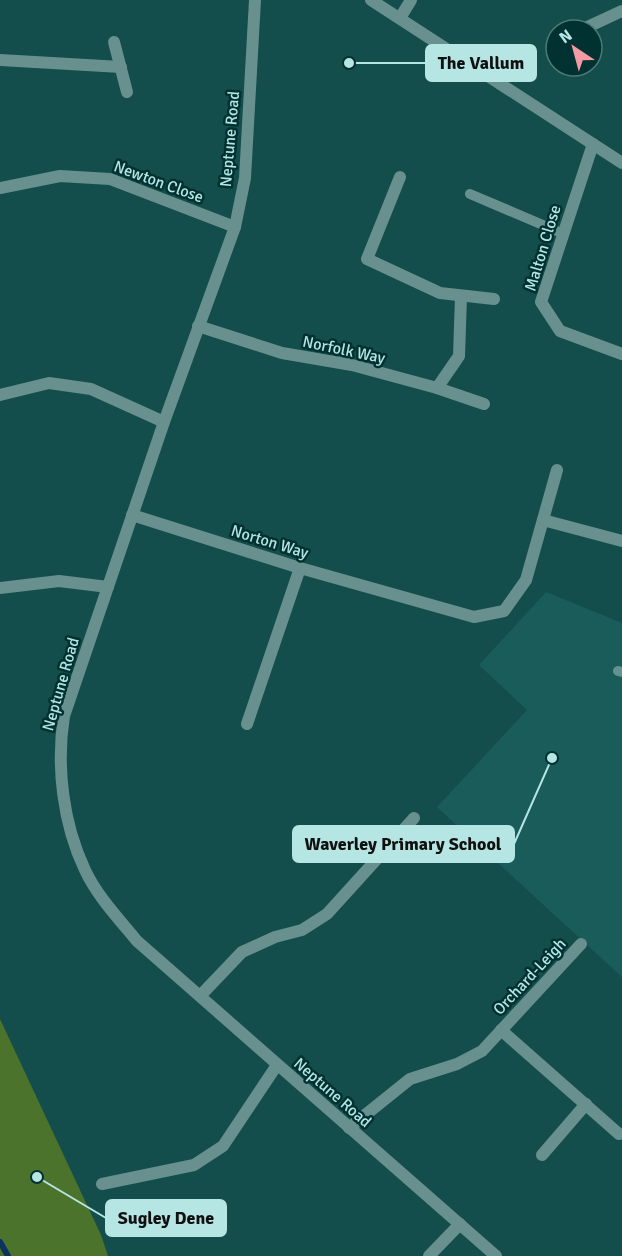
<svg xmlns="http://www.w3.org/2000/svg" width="622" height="1256" viewBox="0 0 622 1256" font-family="Signika,sans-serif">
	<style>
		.built { fill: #195c5a }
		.green { fill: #4c732b }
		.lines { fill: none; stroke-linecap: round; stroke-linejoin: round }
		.stream { stroke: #0a345e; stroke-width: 6 }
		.service { stroke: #68908e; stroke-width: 10 }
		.minor { stroke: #68908e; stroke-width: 12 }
		.labels { text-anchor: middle; stroke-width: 5; stroke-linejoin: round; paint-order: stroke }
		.street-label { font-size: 16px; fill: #b6e6e3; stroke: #013231 }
		.leader { fill: none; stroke: #b6e6e3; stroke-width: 2 }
		.callout-dot { fill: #b6e6e3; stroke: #013231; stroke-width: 2 }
		.callout { fill: #b6e6e3; stroke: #b6e6e3; stroke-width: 2 }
		.callout-label { font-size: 18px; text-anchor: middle; font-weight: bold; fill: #111 }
	</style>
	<rect width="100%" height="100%" fill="#134e4d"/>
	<polygon class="built" points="546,592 622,623 622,977 437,807 527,710 479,665"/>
	<polygon class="green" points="0,1019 101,1235 108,1256 0,1256"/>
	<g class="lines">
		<polyline class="stream" points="0,1242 8,1256"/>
		<g class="service">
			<polyline points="470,194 564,234"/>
			<polyline points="618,671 622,672"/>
		</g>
		<g class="minor">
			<path d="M255 0 245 178 235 227 164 422 64 716C56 766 63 824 85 870 97 896 119 919 137 941L496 1256"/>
			<polyline points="371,0 622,163"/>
			<polyline points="400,18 411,0"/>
			<polyline points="581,30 622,11"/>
			<polyline points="114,42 127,92"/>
			<polyline points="0,60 121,67"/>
			<polyline points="593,144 541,302 560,331 622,354"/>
			<polyline points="400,177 367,259 440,293 494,299"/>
			<polyline points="0,188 60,176 110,179 235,227"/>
			<polyline points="198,326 282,353 352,365 437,388 484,404"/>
			<polyline points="437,388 459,356 461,296"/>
			<polyline points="0,395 49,383 91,389 164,422"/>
			<polyline points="132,515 300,568 474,617 504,611 526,580 557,470"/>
			<polyline points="543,520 622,541"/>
			<polyline points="0,588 59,581 108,587"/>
			<polyline points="247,724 300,568"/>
			<polyline points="200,996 242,952 275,937 302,930 327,914 414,818"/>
			<polyline points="501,1030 619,1134"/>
			<polyline points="349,1128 410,1079 457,1064 482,1051 581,944"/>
			<polyline points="542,1155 586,1104"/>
			<polyline points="102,1184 194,1165 223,1146 277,1065"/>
			<polyline points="429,1256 460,1224"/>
		</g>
	</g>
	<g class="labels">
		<g class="street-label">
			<text transform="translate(229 139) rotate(-85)" y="6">Neptune Road</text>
			<text transform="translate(159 181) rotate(20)" y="6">Newton Close</text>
			<text transform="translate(542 248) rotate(-73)" y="6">Malton Close</text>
			<text transform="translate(344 349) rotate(12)" y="6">Norfolk Way</text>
			<text transform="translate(270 541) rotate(17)" y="6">Norton Way</text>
			<text transform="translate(60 684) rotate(-74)" y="6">Neptune Road</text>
			<text transform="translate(529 976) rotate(-47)" y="6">Orchard-Leigh</text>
			<text transform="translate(333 1092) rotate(41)" y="6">Neptune Road</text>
		</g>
	</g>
	<path class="leader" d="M349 63L426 63M552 758L514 844M37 1177L106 1218"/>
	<g class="callout-dot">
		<circle cx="349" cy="63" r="6"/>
		<circle cx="552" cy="758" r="6"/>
		<circle cx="37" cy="1177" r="6"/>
	</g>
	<g class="callout">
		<rect x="426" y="45" width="110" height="36" rx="6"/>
		<rect x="293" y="826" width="221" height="36" rx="6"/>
		<rect x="106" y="1200" width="120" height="36" rx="6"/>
	</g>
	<g class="callout-label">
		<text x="481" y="69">The Vallum</text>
		<text x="403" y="850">Waverley Primary School</text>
		<text x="166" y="1224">Sugley Dene</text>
	</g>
	<g transform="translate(574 48) rotate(324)"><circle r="28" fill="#013231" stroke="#497a78" stroke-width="1.5"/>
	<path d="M0-4.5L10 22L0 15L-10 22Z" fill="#f49aa4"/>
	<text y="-9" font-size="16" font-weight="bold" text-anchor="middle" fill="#b6e6e3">N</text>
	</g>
</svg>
